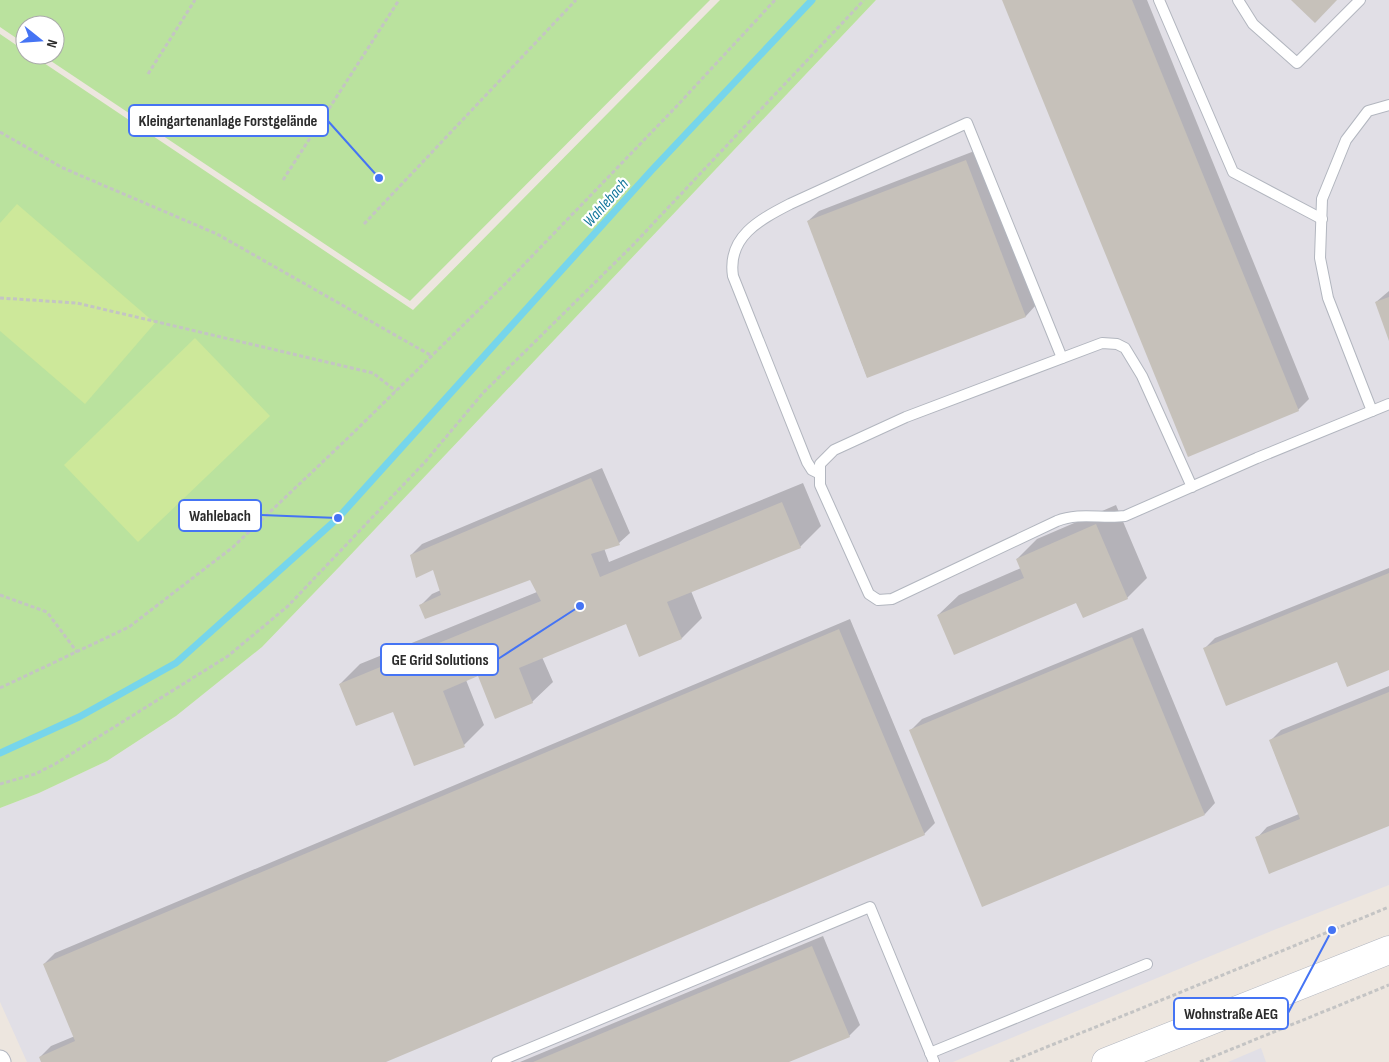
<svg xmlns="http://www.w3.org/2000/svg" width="1389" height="1062" viewBox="0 0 1389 1062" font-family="'Sofia Sans Condensed',sans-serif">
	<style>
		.industrial { fill: #e1dfe6 }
		.green { fill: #bae29e }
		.pitch { fill: #cde89a }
		.shadow { fill: #0003 }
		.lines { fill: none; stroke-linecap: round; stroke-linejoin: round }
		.stream { stroke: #76d5eb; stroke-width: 7 }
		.building { fill: #c6c1ba }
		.service-casing { stroke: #b2b6bf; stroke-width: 12 }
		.minor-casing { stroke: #b2b6bf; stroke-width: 21 }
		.secondary-casing { stroke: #b2b6bf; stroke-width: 29 }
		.path { stroke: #c4c4c4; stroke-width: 3; stroke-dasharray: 4 2.5; stroke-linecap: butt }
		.service { stroke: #fff; stroke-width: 10 }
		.minor { stroke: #fff; stroke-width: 19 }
		.secondary { stroke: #fff; stroke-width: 28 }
		.labels { text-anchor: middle; stroke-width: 4.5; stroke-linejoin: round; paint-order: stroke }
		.water-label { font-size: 16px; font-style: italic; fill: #12769b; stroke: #fff }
		.leader { fill: none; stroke: #4574f4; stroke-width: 2 }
		.callout-dot { fill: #4574f4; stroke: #fff; stroke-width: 2 }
		.callout { fill: #fff; stroke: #4574f4; stroke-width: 2 }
		.callout-label { font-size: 16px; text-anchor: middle; font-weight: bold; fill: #2c2c2c }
	</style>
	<rect width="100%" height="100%" fill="#ede6df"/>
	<g class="industrial">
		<polygon points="876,0 1389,0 1389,885 1269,932 953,1062 27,1062 0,1002 0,808 39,793 107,761 176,716 262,647 341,565"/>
		<polygon points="1261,1048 1266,1062 1228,1062"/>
	</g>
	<g class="green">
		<polygon points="0,0 710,0 410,301 42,55 55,55 55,25 25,25 25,44 0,27"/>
		<polygon points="720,0 876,0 341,565 262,647 176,716 107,761 39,793 0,808 0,34 25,51 25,55 32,55 413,310"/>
	</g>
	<g class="pitch">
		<polygon points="17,204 155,323 85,404 0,331 0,223"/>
		<polygon points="195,338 270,416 138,542 64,465"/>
	</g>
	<g class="shadow">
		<polygon points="1003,0 1147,0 1309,399 1298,410"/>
		<polygon points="977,150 1036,305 1026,316 867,377 808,221 819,211"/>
		<polygon points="1389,291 1389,338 1376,302"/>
		<polygon points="602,468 630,533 619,543 604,548 609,562 803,483 821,526 800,547 691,591 702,618 682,638 627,623 542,657 553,682 532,702 479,674 466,680 484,725 464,745 340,684 360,664 537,592 531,579 421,605 432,594 441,590 433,568 411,555 422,544"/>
		<polygon points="1116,505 1147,578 1127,598 1077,601 938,615 959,595 1021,568 1017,559 1037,539"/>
		<polygon points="1389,568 1389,669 1338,660 1204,649 1215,638"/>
		<polygon points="850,619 935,823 924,834 382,1062 43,1062 40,1057 51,1046 75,1036 44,964 55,953"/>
		<polygon points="1143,628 1215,803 1205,814 911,730 922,719"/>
		<polygon points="1389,686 1389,825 1257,838 1267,827 1299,814 1270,741 1281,730"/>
		<polygon points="823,936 860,1025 849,1036 786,1062 520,1062"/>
	</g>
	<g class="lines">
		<polyline class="stream" points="0,753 79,717 176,663 338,518 651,171 812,0"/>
	</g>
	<g class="building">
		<polygon points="1002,0 1132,0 1299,411 1188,457"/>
		<polygon points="1291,0 1337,0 1315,23"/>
		<polygon points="966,160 1026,317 867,378 807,221"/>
		<polygon points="1389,297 1389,341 1375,302"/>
		<polygon points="591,478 620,545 591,554 600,577 782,502 801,548 667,602 682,639 639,657 626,624 519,668 533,703 495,719 478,676 443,691 465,747 414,766 393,712 356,726 339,684 541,601 530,580 425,619 419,605 441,595 433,570 416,578 410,555"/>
		<polygon points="1096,524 1128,599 1083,618 1076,603 954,655 937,615 1024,578 1016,559"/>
		<polygon points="1389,573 1389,670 1347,687 1337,662 1226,706 1203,648"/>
		<polygon points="839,629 925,835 386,1062 41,1062 39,1057 75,1041 43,964"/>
		<polygon points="1132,637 1205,815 982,907 909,730"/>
		<polygon points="1389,692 1389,826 1269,874 1255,837 1300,819 1269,740"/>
		<polygon points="812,946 850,1037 789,1062 533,1062"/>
	</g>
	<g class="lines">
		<defs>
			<g id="service">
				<polyline points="1159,0 1233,172 1322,219"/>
				<polyline points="1238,0 1253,24 1297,63 1360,0"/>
				<polyline points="1372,411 1328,298 1320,258 1322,199 1346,140 1368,111 1389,105"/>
				<path d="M820 474 812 470 807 462 733 276C727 237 759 220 790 204L967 123 1062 358"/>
				<path d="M1192 487 1142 376 1125 348 1117 344 1102 343 906 417 834 450 820 464V485L869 594 878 600 892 599 1057 521C1079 512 1102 519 1125 516L1257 458 1389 404"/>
				<polyline points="930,1053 1147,964"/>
				<polyline points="497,1062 870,907 934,1062"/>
			</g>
			<polyline id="minor" points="0,1060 1,1062"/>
			<polyline id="secondary" points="1106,1062 1389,950"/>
		</defs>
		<use href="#service" class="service-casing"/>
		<use href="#minor" class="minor-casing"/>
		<use href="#secondary" class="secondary-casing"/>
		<g class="path">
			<polyline points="148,74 195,0"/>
			<polyline points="0,132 63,168 217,234 432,356"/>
			<polyline points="283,180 399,0"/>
			<polyline points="364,224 576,0"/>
			<polyline points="0,298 77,303 373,373 396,391"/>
			<polyline points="0,595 47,612 77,652"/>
			<polyline points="0,688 129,627 233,547 350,436 507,282 674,109 775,0"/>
			<polyline points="0,784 35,774 55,764 228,656 288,606 425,462 483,393 632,246 864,0"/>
			<polyline points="1010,1062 1389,907"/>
			<polyline points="1200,1062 1389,985"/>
		</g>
		<use href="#service" class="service"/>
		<use href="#minor" class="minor"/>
		<use href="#secondary" class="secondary"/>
	</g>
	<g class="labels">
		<g class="water-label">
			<text transform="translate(605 202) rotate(-48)" y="6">Wahlebach</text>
		</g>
	</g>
	<path class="leader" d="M379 178L328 121M338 518L261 515M580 606L498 659M1332 930L1288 1013"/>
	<g class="callout-dot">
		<circle cx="379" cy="178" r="5"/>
		<circle cx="338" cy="518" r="5"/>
		<circle cx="580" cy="606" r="5"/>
		<circle cx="1332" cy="930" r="5"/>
	</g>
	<g class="callout">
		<rect x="129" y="105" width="199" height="31" rx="5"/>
		<rect x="179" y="500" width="82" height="31" rx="5"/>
		<rect x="381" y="644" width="117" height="31" rx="5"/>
		<rect x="1174" y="998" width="114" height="31" rx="5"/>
	</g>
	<g class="callout-label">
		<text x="228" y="126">Kleingartenanlage Forstgelände</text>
		<text x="220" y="521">Wahlebach</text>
		<text x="440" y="665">GE Grid Solutions</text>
		<text x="1231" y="1019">Wohnstraße AEG</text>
	</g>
	<g transform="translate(40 40) rotate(107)"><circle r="24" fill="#ffffff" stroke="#ababab"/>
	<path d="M0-4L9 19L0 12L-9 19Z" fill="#4574f4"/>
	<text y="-8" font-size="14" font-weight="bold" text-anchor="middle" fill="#2c2c2c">N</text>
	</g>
</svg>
